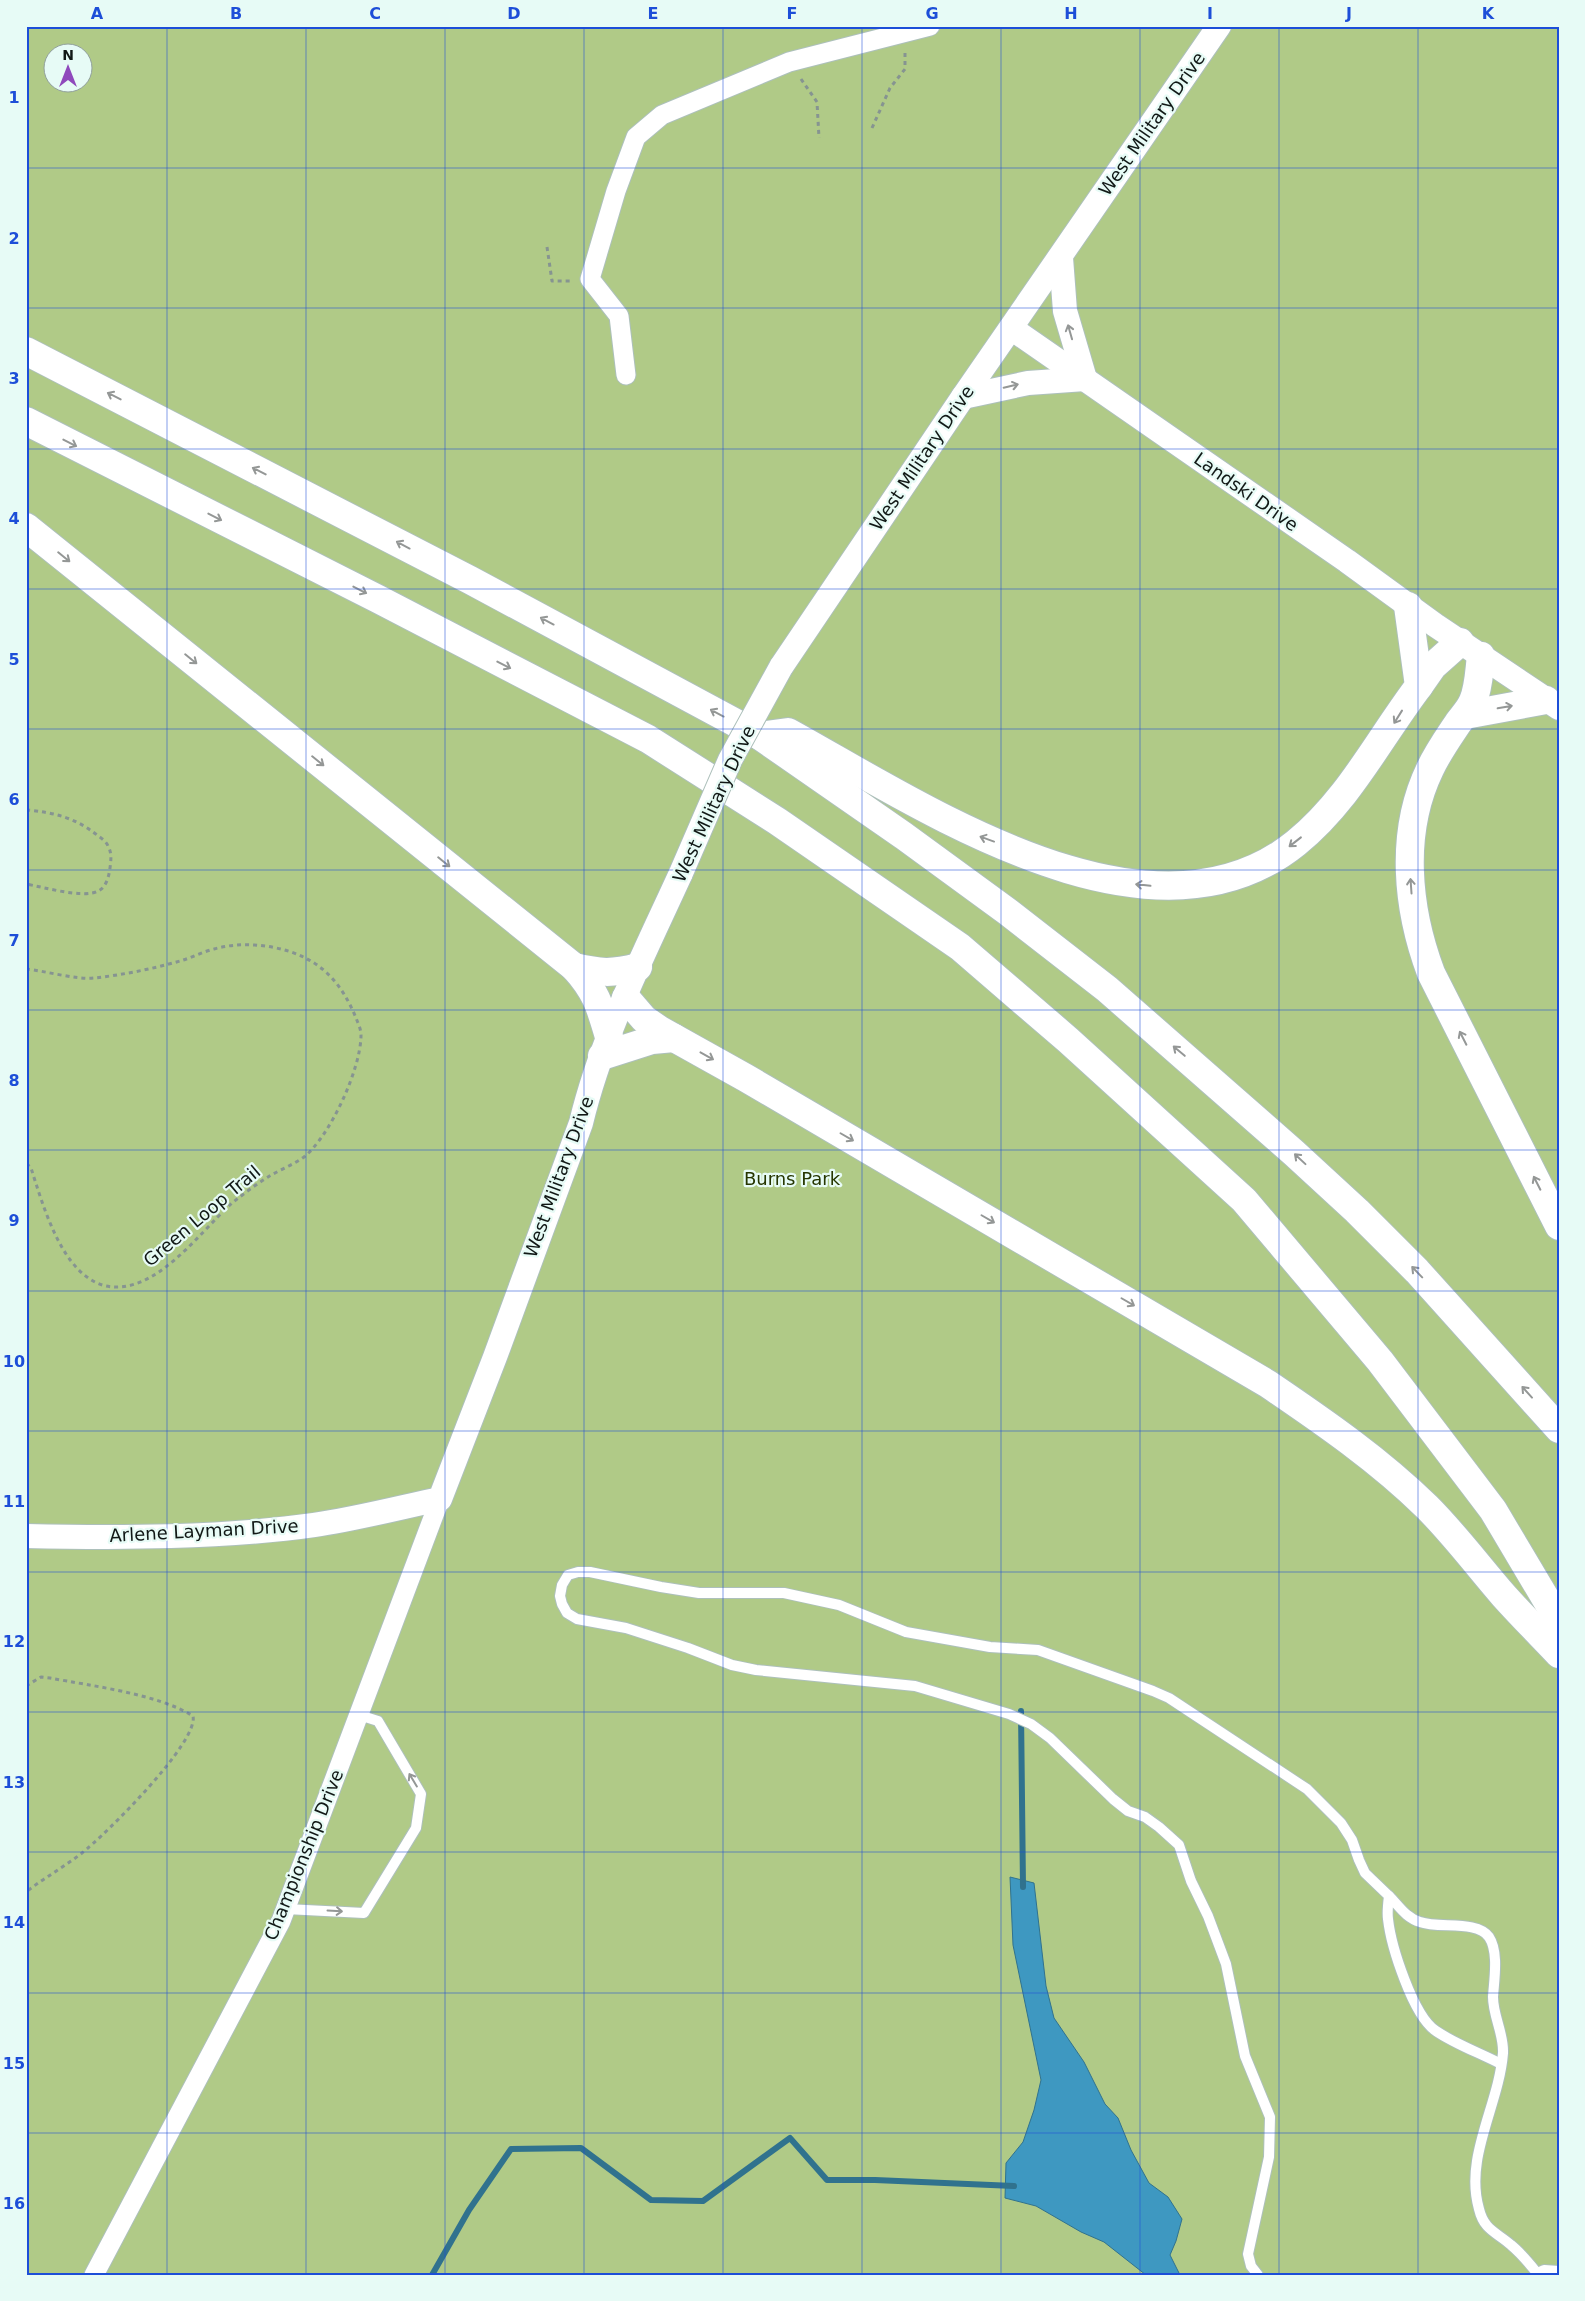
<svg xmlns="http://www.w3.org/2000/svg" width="1585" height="2301" viewBox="0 0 1585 2301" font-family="'DejaVu Sans',sans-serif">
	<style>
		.green { fill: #b0ca87; fill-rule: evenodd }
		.water { fill: #3e98c1; stroke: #30728e }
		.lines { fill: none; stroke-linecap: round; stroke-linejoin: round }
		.stream { stroke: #30728e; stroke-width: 6 }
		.service-casing { stroke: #adc0bb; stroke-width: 12 }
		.minor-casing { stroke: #adc0bb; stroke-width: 21 }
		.tertiary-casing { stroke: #adc0bb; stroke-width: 26 }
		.motorway-casing { stroke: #adc0bb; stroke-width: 30 }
		.path { stroke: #869491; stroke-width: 3; stroke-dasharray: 4 4; stroke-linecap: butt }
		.service { stroke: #fff; stroke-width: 10 }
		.minor { stroke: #fff; stroke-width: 19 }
		.tertiary { stroke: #fff; stroke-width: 24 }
		.motorway { stroke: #fff; stroke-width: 28 }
		.tertiary-bridge-casing { stroke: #adc0bb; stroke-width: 26; stroke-linecap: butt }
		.tertiary-bridge { stroke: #fff; stroke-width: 24 }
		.oneway { stroke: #949796 }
		.grid { fill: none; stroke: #1d4ed8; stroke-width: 1; stroke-opacity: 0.55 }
		.labels { text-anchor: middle; stroke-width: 4.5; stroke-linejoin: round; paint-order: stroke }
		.street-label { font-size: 18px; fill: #111816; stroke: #e7fbf6 }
		.park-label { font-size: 18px; fill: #263600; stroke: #e7fbf6 }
		.neatline { fill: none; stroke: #1d4ed8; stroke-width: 2 }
		.grid-label { font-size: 16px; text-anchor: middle; font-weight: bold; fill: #1d4ed8 }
	</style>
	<rect width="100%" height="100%" fill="#daeee9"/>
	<path class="green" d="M26 26H1559V2275H26ZM52 52H82V82H52Z"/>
	<polygon class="water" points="1010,1877 1034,1883 1046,1986 1054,2018 1084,2062 1105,2104 1118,2118 1131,2150 1149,2183 1168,2197 1182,2219 1176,2241 1170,2255 1180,2275 1146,2275 1104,2242 1081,2232 1036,2206 1005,2198 1006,2163 1023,2142 1034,2110 1041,2080 1013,1945"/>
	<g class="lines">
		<g class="stream">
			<polyline points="1021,1711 1023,1887"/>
			<polyline points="432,2275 469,2210 511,2149 581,2148 651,2200 703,2201 790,2138 827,2180 875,2180 1014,2186"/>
		</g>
		<defs>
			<g id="service">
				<path d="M1389 1896C1399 1906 1406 1918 1420 1922 1439 1929 1477 1920 1489 1937 1499 1952 1494 1980 1493 1997 1493 2016 1504 2034 1503 2053 1499 2105 1464 2157 1479 2209 1484 2230 1496 2232 1511 2245 1521 2253 1529 2263 1537 2273L1544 2270 1559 2271"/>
				<polyline points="286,1909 364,1913 416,1828 421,1794 378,1721 359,1715"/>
				<path d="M1258 2275 1251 2266 1248 2254 1269 2157 1270 2117 1245 2056 1226 1964 1208 1916 1191 1881 1179 1845 1159 1827 1145 1817 1128 1811 1113 1799 1050 1738 1031 1724 1009 1714 915 1686 756 1670 732 1665 688 1648 626 1628 577 1619 567 1613 562 1604 560 1596 562 1585 568 1575 578 1572H590L661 1587 699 1593H784L839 1605 906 1632 990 1647 1038 1650 1153 1691 1169 1698 1307 1789 1341 1823 1352 1840 1359 1860 1365 1873 1389 1896C1388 1904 1387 1912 1388 1919 1391 1946 1413 2016 1436 2031 1455 2044 1480 2053 1501 2064"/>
			</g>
			<g id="minor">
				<polyline points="626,375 619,316 590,279 616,191 636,137 662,115 789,62 930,26"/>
				<polyline points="94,2275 281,1921 440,1499"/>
			</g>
			<g id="tertiary">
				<polyline points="1011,328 1347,561 1435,625 1559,708"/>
				<polyline points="963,397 1028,383 1085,379 1065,311 1061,258"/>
				<polyline points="781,667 963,397 1219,26"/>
				<path d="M26 1536C119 1538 222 1538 314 1525 356 1519 398 1508 440 1499L495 1357 581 1123C602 1036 644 954 681 873"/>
			</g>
			<g id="motorway">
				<polyline points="26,351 470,580 760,736 904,836 1008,912 1107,989 1294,1153 1357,1211 1417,1271 1559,1429"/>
				<polyline points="26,421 378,599 648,739 777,821 960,947 1068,1040 1244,1200 1380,1361 1493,1510 1559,1621"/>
				<path d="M26 527 574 967C596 991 600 1006 609 1037"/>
				<path d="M1481 656C1479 671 1479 687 1473 701 1470 709 1463 716 1458 723 1448 738 1438 752 1430 769 1399 833 1407 909 1431 973L1559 1226"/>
				<polyline points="1419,686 1433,666 1460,642"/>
				<polyline points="1465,715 1546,700"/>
				<path d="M760 736 788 732C921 805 1150 961 1296 843 1349 800 1378 740 1419 686L1408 606"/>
				<path d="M574 967C600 973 612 974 638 967"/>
				<path d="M626 998 644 1019 660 1030 746 1078 1268 1384C1324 1422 1379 1460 1427 1507 1455 1535 1478 1566 1504 1596 1522 1616 1541 1635 1559 1654"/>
				<polyline points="602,1056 652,1040 674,1038"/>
			</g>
		</defs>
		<use href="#service" class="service-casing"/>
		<use href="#minor" class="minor-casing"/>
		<use href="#tertiary" class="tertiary-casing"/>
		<use href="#motorway" class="motorway-casing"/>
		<g class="path">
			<polyline points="801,79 817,102 819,138"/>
			<polyline points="872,128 890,88 905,69 905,51"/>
			<polyline points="547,247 552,281 572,281"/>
			<path d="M26 810C53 812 76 818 97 835 101 838 106 841 108 846 112 853 111 860 110 868 109 876 106 888 98 891 84 899 43 887 26 884"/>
			<path d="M26 969C46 971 76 980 94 978 122 975 152 969 180 961 191 958 202 952 214 949 239 942 267 944 291 952 324 963 343 986 356 1018 358 1023 361 1029 361 1035 361 1069 330 1136 304 1157 293 1165 279 1170 268 1177 255 1185 242 1195 231 1204 199 1233 155 1296 106 1286 62 1276 43 1205 31 1168L26 1163"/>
			<path d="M26 1686 41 1677 50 1678C92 1686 158 1694 193 1716 199 1742 105 1835 82 1853 64 1867 44 1878 26 1892"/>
		</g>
		<use href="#service" class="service"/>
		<use href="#minor" class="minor"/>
		<use href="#tertiary" class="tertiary"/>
		<use href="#motorway" class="motorway"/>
		<defs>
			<polyline id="tertiary-bridge" points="681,873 730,760 781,667"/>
		</defs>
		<use href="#tertiary-bridge" class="tertiary-bridge-casing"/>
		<use href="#tertiary-bridge" class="tertiary-bridge"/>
	</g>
	<defs><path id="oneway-shaft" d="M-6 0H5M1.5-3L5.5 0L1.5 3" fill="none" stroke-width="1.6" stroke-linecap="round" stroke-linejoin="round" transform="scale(1.25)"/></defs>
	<g class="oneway">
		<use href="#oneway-shaft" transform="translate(1070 332) rotate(-106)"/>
		<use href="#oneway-shaft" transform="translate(1011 386) rotate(-13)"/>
		<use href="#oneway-shaft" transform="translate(114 396) rotate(-153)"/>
		<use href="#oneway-shaft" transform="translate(70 443) rotate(27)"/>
		<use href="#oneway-shaft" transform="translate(259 471) rotate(-153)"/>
		<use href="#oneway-shaft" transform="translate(215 517) rotate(27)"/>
		<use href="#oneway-shaft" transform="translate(403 545) rotate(-152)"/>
		<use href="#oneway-shaft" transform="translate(64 557) rotate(39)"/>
		<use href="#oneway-shaft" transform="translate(360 590) rotate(27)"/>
		<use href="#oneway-shaft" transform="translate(547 621) rotate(-152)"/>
		<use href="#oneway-shaft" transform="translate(191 659) rotate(39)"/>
		<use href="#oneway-shaft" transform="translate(504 665) rotate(27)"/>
		<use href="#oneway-shaft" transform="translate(1505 707) rotate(-10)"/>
		<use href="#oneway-shaft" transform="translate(717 713) rotate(-152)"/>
		<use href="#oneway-shaft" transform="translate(1398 717) rotate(122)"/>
		<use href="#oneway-shaft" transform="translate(318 761) rotate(39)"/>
		<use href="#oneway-shaft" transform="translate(987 839) rotate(-160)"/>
		<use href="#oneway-shaft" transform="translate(1295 842) rotate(142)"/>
		<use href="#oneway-shaft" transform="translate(444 862) rotate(39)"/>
		<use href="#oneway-shaft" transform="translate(1143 885) rotate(-174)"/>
		<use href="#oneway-shaft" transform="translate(1411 886) rotate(-94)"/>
		<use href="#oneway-shaft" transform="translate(1463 1038) rotate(-117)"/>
		<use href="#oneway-shaft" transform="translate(1179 1051) rotate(-140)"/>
		<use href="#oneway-shaft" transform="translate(707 1056) rotate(29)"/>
		<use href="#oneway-shaft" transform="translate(847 1137) rotate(30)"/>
		<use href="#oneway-shaft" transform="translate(1300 1159) rotate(-137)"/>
		<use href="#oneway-shaft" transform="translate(1537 1183) rotate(-117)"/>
		<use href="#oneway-shaft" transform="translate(988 1219) rotate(30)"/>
		<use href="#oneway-shaft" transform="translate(1417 1272) rotate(-134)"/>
		<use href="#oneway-shaft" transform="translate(1128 1302) rotate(30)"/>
		<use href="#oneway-shaft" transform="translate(1527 1392) rotate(-132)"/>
		<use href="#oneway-shaft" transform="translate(413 1780) rotate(-121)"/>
		<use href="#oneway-shaft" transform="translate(335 1911) rotate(3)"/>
	</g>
	<path class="grid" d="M167 26V2275M306 26V2275M445 26V2275M584 26V2275M723 26V2275M862 26V2275M1001 26V2275M1140 26V2275M1279 26V2275M1418 26V2275M26 168H1559M26 308H1559M26 449H1559M26 589H1559M26 729H1559M26 870H1559M26 1010H1559M26 1150H1559M26 1291H1559M26 1431H1559M26 1572H1559M26 1712H1559M26 1852H1559M26 1993H1559M26 2133H1559"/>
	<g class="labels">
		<g class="street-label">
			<text transform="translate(1152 124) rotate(-55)" y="6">West Military Drive</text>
			<text transform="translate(922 458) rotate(-56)" y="6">West Military Drive</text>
			<text transform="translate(1246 492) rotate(35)" y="6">Landski Drive</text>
			<text transform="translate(714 804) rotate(-65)" y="6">West Military Drive</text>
			<text transform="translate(559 1177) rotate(-70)" y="6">West Military Drive</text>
			<text transform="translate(202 1216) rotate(-40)" y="6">Green Loop Trail</text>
			<text transform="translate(204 1531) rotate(-3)" y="6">Arlene Layman Drive</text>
			<text transform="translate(304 1855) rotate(-68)" y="6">Championship Drive</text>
		</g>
		<g class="park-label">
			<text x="792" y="1185">Burns Park</text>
		</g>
	</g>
	<rect width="1585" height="2301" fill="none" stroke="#e7fbf6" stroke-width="55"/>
	<g transform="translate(68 68)"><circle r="24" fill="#e7fbf6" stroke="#91a09c"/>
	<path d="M0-4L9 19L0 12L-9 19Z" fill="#8f49bc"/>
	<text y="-8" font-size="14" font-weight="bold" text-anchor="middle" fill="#111816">N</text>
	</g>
	<rect x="28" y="28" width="1530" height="2246" class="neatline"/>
	<g class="grid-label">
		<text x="97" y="19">A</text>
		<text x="236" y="19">B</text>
		<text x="375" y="19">C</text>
		<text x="514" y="19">D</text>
		<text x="653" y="19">E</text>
		<text x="792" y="19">F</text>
		<text x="932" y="19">G</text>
		<text x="1071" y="19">H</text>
		<text x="1210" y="19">I</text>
		<text x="1349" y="19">J</text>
		<text x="1488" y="19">K</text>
		<text x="14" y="103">1</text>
		<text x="14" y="244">2</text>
		<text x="14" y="384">3</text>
		<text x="14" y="524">4</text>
		<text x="14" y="665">5</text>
		<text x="14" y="805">6</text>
		<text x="14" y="946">7</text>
		<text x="14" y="1086">8</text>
		<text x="14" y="1226">9</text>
		<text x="14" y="1367">10</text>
		<text x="14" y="1507">11</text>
		<text x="14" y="1647">12</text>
		<text x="14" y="1788">13</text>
		<text x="14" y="1928">14</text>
		<text x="14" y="2069">15</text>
		<text x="14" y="2209">16</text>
	</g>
</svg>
